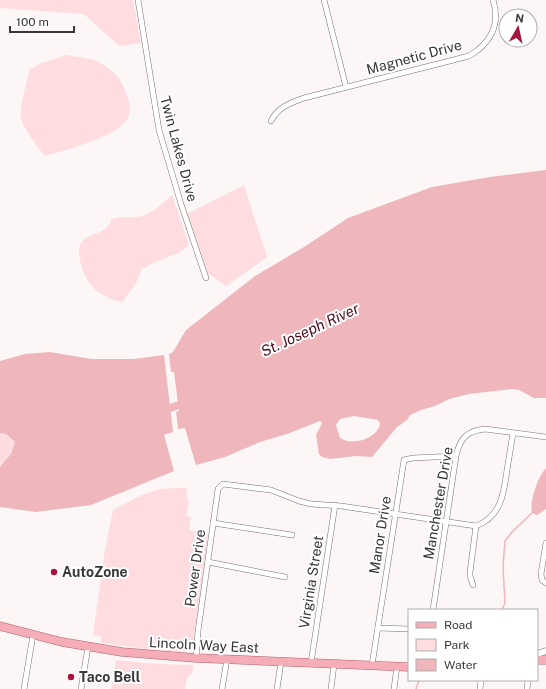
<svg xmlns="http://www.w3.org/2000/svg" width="546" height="689" viewBox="0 0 546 689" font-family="'Public Sans',sans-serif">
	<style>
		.green { fill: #fedcdf }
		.water { fill: #efb6bb; fill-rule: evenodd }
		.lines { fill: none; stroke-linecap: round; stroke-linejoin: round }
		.stream { stroke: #efb6bb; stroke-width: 1.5 }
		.river { stroke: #efb6bb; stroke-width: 8 }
		.minor-casing { stroke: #767171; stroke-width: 6 }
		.tertiary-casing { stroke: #767171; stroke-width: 7 }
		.primary-casing { stroke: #ae606c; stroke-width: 9 }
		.minor { stroke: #fff; stroke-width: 5 }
		.tertiary { stroke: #fff; stroke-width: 6 }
		.primary { stroke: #f5adb8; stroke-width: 8 }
		.poi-dot { fill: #a91340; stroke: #fff; stroke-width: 1.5 }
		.labels { text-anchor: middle; stroke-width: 4; stroke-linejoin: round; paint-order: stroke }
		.street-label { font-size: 14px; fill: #383636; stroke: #fff }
		.poi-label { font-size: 14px; font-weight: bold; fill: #383636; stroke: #fff; text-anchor: start }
		.water-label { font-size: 15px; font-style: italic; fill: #4f0c1c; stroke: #fff }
	</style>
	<rect width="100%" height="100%" fill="#fcf6f7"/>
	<g class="green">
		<polygon points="0,0 133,0 141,43 119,46 84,14 0,8"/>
		<path d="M66 55C75 57 91 58 99 62 104 65 112 71 116 75 125 85 135 109 126 121 114 137 65 150 45 156 38 147 24 129 21 119 19 111 27 79 30 69L42 63Z"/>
		<polygon points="244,185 267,257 226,286 208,273 187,214"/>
		<path d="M172 195 189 245 180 252 153 263 142 269 135 285 122 302C111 300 99 294 92 286 84 278 75 253 81 243 88 233 100 235 107 227 109 225 111 221 112 219 123 216 124 218 134 217 149 217 162 204 172 195Z"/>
		<polygon points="0,433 6,434 15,442 11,454 0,467"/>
		<path d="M184 488 188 489 186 496 189 501 186 516 191 517 189 530 205 532 208 534V536L192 650C184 655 116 645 103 643L101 642V637L93 635 105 549 113 510C129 502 144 492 162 489 169 488 177 488 184 488Z"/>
		<polygon points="116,660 157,664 194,665 192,673 187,678 185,689 111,689"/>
	</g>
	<g class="water">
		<path d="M546 170V398H534L519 390 512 389 469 394 449 399 435 406 421 410 410 415 407 420 397 427 372 457 356 456 330 459 322 457 319 454 316 435 322 423 320 421 287 434 260 442 225 457 196 465 185 428 178 429 176 412 179 411 174 372H171L169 354 173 352 186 330 255 276 304 247 348 218 432 187 490 177ZM354 416 378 420 380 424C377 439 352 446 340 438L336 425 340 419Z"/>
		<polygon points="50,352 91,359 134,359 164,355 173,432 164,435 174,471 91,505 36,512 0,507 0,467 11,454 15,442 6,434 0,433 0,361 25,354"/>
		<path d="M546 468V509L537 515 532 513C529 502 538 476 546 468Z"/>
	</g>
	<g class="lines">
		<g class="stream">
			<polyline points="502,610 505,603 503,567 505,541 512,532 533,512"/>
			<polyline points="416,689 419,680"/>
		</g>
		<polyline class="river" points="161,411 188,402"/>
		<defs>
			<g id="minor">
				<polyline points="138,0 159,130 181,204 206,278"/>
				<polyline points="324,0 346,87"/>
				<path d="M271 121C278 107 290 103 304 98L469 56C490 44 501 25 493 0"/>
				<polyline points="213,523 292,535"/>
				<path d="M476 526C501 517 504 493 507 470 509 458 511 446 513 433"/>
				<polyline points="546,543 541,574 542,580 546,583"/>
				<polyline points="208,562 285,577"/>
				<polyline points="473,585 470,576 470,572 476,526"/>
				<path d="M433 610 456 456C460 438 467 431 485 429L546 437"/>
				<polyline points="378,628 409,629"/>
				<polyline points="196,658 198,631 218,489 223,484 271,490 299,501 311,504 341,506 476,526"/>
				<polyline points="311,663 335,505"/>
				<polyline points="372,665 404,460 413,458 456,456"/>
				<polyline points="24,689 33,635"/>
				<polyline points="81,689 88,647"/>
				<polyline points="222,689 227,659"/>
				<polyline points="277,689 281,662"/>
				<polyline points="331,689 334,664"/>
				<polyline points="394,689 397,666"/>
				<polyline points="480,689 481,680"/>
				<polyline points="527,689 528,680"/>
			</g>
			<polyline id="tertiary" points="537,654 546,651"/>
			<g id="primary">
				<polyline points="0,626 62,642 122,652 196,658 409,667"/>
				<polyline points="537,660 546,660"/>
			</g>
		</defs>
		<use href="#minor" class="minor-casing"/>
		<use href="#tertiary" class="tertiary-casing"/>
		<use href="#primary" class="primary-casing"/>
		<use href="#minor" class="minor"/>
		<use href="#tertiary" class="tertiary"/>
		<use href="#primary" class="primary"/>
	</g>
	<g class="poi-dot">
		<circle cx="54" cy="572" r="4"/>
		<circle cx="71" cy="677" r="4"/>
	</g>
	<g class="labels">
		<g class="street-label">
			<text transform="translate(414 57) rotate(-15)" y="5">Magnetic Drive</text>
			<text transform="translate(179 149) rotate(75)" y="5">Twin Lakes Drive</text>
			<text transform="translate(438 503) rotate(-80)" y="5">Manchester Drive</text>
			<text transform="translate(380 535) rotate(-81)" y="5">Manor Drive</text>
			<text transform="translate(195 568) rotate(-82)" y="5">Power Drive</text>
			<text transform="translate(311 582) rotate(-81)" y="5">Virginia Street</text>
			<text transform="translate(204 645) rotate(3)" y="5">Lincoln Way East</text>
		</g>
		<g class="poi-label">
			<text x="62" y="577">AutoZone</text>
			<text x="79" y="682">Taco Bell</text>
		</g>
		<g class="water-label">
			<text transform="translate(310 330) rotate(-25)" y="5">St. Joseph River</text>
		</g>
	</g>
	<rect x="408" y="609" width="130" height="72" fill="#ffffff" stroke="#afafaf"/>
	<rect x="416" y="622" width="20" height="6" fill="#f5adb8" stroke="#afafaf"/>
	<text x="444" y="629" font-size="12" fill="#383636">Road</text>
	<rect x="416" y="639" width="20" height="12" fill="#fedcdf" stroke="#afafaf"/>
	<text x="444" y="649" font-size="12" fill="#383636">Park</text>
	<rect x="416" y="659" width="20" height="12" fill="#efb6bb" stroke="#afafaf"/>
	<text x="444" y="669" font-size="12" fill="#383636">Water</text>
	<g transform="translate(518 28) rotate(9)"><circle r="19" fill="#ffffff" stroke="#afafaf"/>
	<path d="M0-3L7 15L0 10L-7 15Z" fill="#a91340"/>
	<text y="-6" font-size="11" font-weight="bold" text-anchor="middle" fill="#383636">N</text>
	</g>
	<path d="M10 26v6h64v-6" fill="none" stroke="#383636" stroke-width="2"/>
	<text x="16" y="26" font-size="12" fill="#383636" stroke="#ffffff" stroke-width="3" paint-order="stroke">100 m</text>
</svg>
